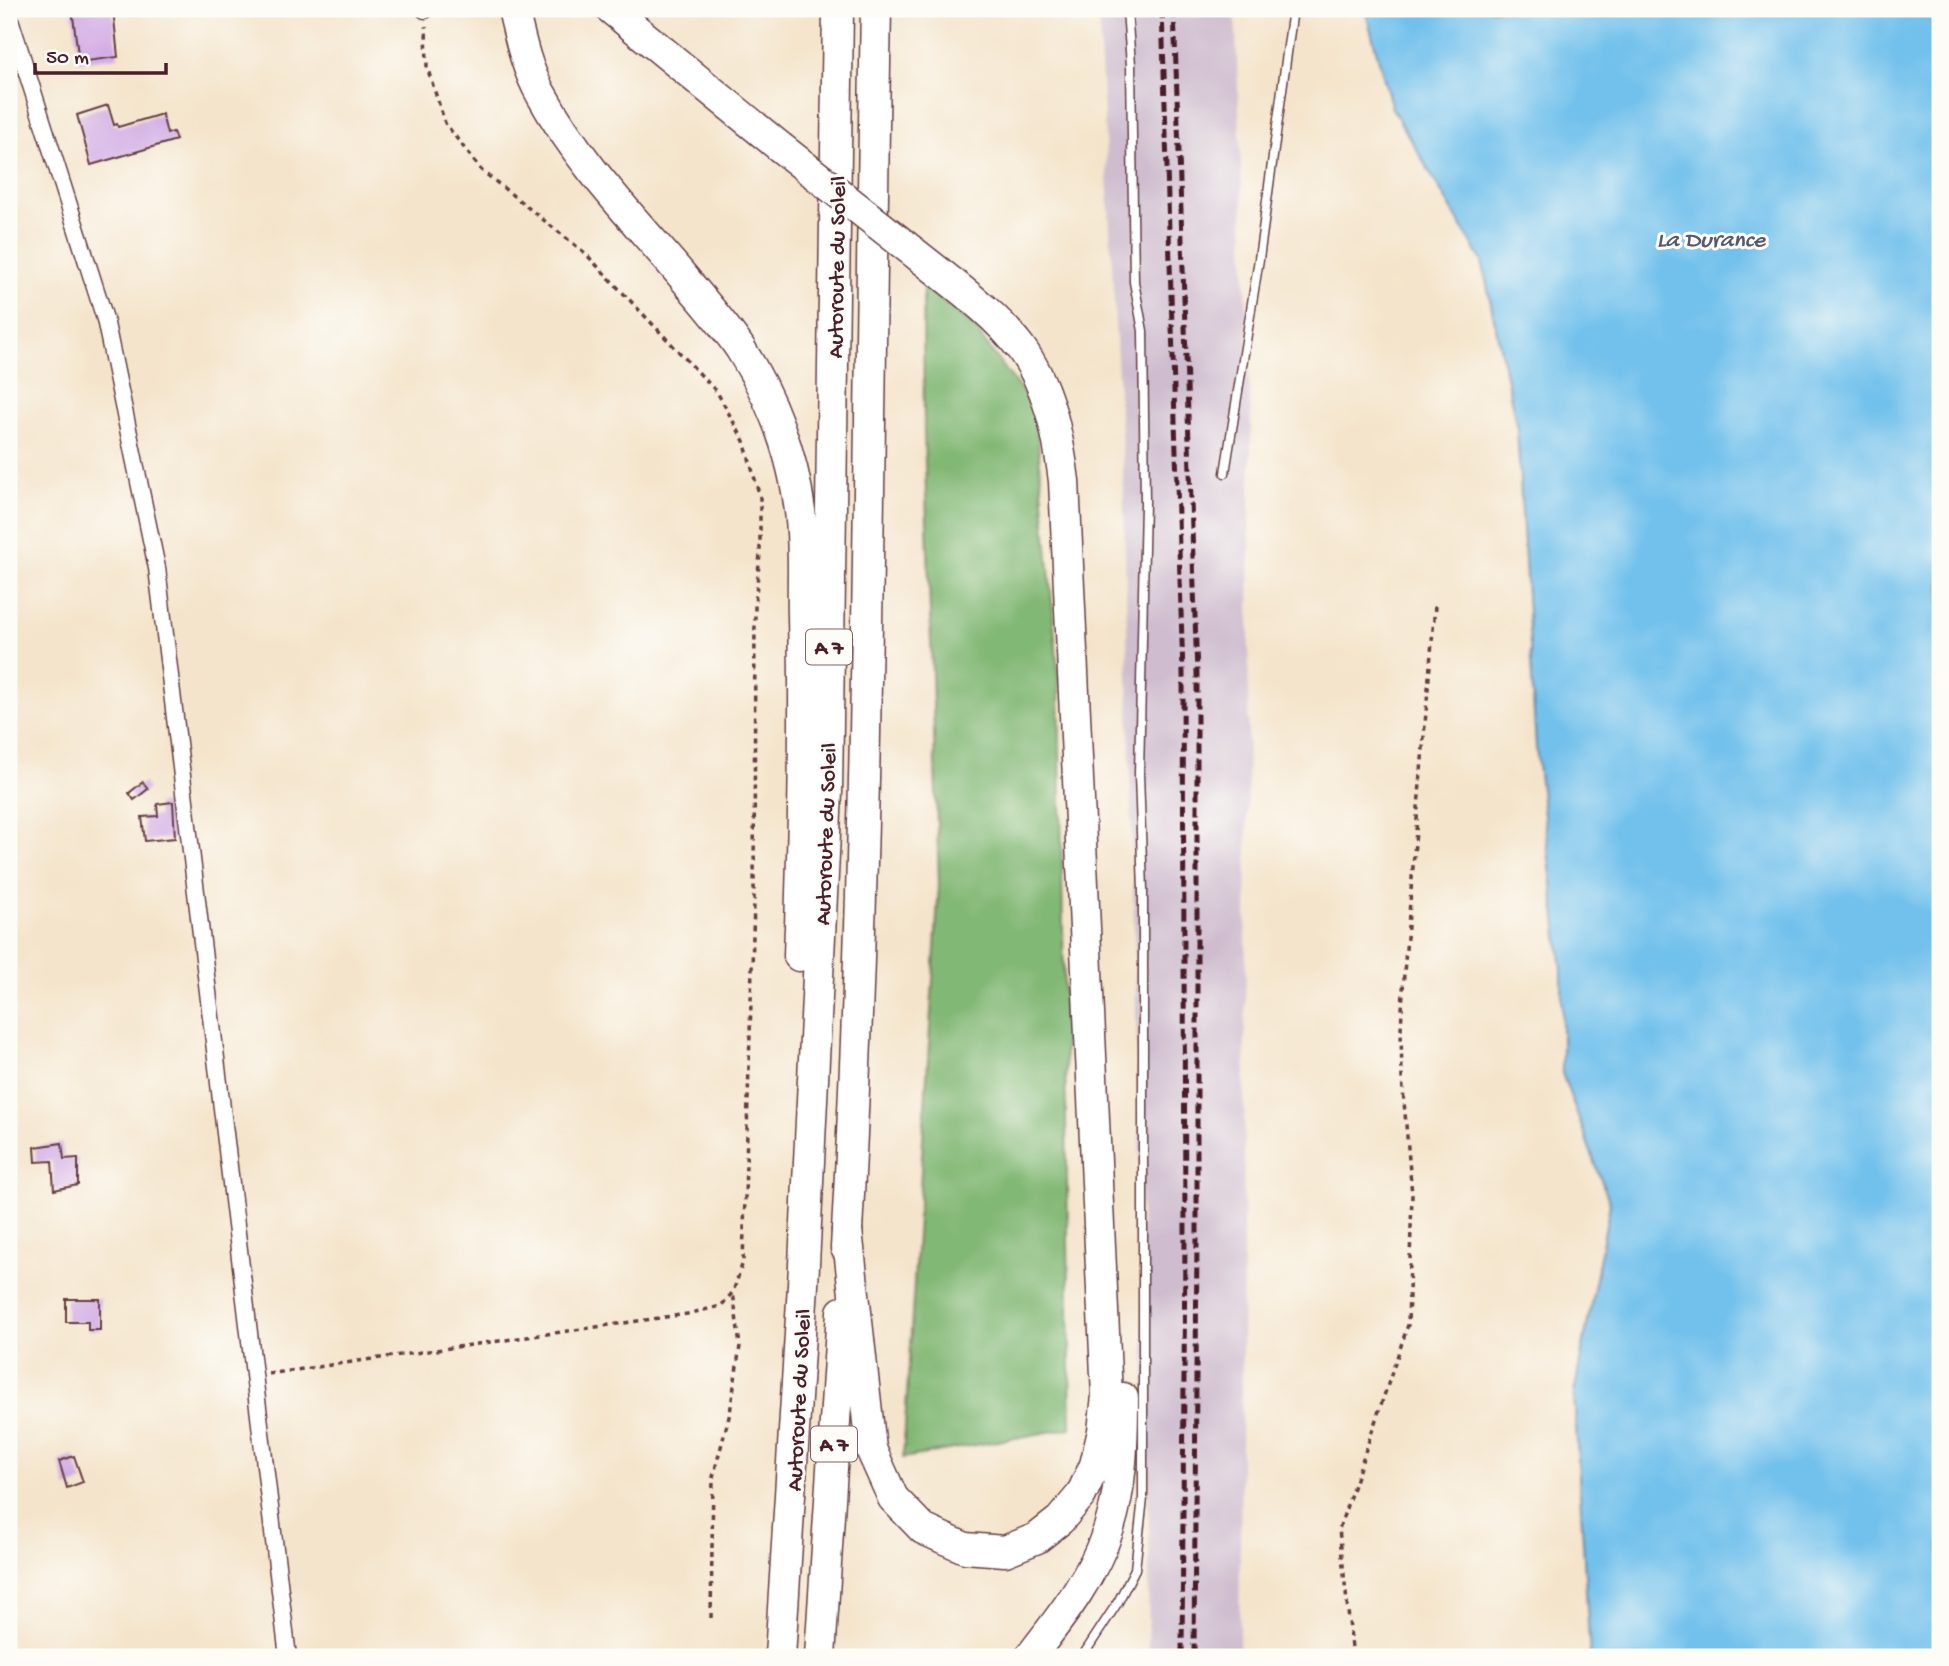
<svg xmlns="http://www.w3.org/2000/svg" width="1949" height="1666" viewBox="0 0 1949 1666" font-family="'Gochi Hand',sans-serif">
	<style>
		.industrial { fill: #cfbdcf }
		.forest { fill: #82b874; stroke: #666c50; stroke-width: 2 }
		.water { fill: #72c1ec; stroke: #5e708c; stroke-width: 2 }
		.building { fill: #d2ace4 }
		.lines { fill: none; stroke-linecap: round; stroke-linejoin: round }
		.service-casing { stroke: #643d43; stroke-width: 11 }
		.minor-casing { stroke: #643d43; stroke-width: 19 }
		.motorway-casing { stroke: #643d43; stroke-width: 33 }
		.path { stroke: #643d43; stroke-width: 3.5; stroke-dasharray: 5 5; stroke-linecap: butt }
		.service { stroke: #fff; stroke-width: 8 }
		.minor { stroke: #fff; stroke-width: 16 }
		.motorway { stroke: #fff; stroke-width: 30 }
		.rail { stroke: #4a1f2b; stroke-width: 5; stroke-dasharray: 10 5; stroke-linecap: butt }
		.motorway-bridge-casing { stroke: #643d43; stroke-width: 33; stroke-linecap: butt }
		.motorway-bridge { stroke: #fff; stroke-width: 30 }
		.labels { text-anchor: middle; stroke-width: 6; stroke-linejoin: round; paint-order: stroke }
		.shield { fill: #fdfcf7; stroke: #806168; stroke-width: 2 }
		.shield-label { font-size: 21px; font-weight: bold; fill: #4a1f2b }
		.street-label { font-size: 23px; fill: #4a1f2b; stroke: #fdfcf7 }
		.water-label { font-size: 24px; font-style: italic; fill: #58586f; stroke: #fdfcf7 }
	</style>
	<rect width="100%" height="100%" fill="#fdfcf7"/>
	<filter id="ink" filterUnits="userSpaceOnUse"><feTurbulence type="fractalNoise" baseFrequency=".0143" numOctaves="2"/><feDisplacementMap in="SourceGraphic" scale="14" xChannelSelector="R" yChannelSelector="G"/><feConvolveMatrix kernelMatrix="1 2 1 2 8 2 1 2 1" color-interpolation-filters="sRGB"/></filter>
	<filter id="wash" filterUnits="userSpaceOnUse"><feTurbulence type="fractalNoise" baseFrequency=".00686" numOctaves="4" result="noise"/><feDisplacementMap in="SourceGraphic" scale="28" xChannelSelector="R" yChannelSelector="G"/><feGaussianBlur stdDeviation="1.57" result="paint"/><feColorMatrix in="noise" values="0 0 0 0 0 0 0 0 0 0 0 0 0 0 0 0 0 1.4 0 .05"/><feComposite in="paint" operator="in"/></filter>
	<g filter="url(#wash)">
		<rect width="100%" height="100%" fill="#f4e4cb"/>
		<polygon class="industrial" points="1098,9 1235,9 1251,426 1239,1657 1148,1657 1149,1545 1123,469"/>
		<polygon class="forest" points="923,286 972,325 1035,409 1059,683 1071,1428 903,1458 939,884 924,433"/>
		<polygon class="water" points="1365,9 1940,9 1940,1657 1590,1657 1574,1394 1610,1204 1562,1073 1562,970 1536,747 1517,428 1482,261 1392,108"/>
		<g id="blocks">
			<g class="building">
				<polygon points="72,9 113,9 118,57 79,62"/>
				<polygon points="108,105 114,125 117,124 118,127 162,114 167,134 173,132 176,140 91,165 77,115"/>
				<polygon points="143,782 148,789 134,800 129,793"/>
				<polygon points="173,802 175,838 145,841 142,817 158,816 157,804"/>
				<polygon points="62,1143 64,1159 78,1158 78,1185 54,1190 52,1161 36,1162 35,1147"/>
				<polygon points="66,1299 100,1299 100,1330 88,1330 88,1322 66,1322"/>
				<polygon points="74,1456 83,1482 67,1488 59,1461"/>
			</g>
		</g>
	</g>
	<g filter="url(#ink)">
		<use href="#blocks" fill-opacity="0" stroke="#643d43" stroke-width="2"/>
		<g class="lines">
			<defs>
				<g id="service">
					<polyline points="1225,473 1259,259 1293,9"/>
					<polyline points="1082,1657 1118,1602 1135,1569 1143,1498 1143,891 1139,774 1145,503 1143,331 1134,282 1131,65 1127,9"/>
				</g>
				<g id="minor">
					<polyline points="425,9 425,10"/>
					<polyline points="9,16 105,319 157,568 288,1657"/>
				</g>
				<g id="motorway">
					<path d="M513 9C520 38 526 68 541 94 578 162 634 219 684 278 703 301 723 323 740 348 771 397 793 454 800 511 805 545 802 582 803 617 806 730 803 843 799 956"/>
					<polyline points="611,9 780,147"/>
					<path d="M847 1230 871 1449 893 1498 923 1529 965 1548 1005 1551 1037 1538 1060 1520 1081 1495 1095 1465 1103 1431 1107 1396 1064 481C1058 434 1049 386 1020 347 999 319 968 295 940 273"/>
					<path d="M846 1248C870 836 868 422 876 9"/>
					<polyline points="780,1657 803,1285 827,792 838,9"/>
					<polyline points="820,1657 842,1312"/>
					<path d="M1030 1657C1061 1617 1093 1577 1109 1528 1122 1489 1123 1439 1123 1398"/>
				</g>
			</defs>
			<use href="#service" class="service-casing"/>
			<use href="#minor" class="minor-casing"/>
			<use href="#motorway" class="motorway-casing"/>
			<g class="path">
				<polyline points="268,1374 687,1314 721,1306 733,1292 743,1262 754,903 755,604 760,554 760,497 744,441 717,392 585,253 481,170 445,123 427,67 426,26"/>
				<polyline points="711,1618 713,1477 730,1413 740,1346 733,1292"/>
				<polyline points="1353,1657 1339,1529 1408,1325 1412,1195 1402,1078 1401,1029 1404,973 1435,606"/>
			</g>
			<use href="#service" class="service"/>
			<use href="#minor" class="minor"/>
			<use href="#motorway" class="motorway"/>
			<g class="rail">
				<polyline points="1162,9 1183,674 1185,1236 1182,1657"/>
				<polyline points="1174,9 1197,674 1197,1235 1194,1657"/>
			</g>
			<defs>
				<polyline id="motorway-bridge" points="780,147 940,273"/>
			</defs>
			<use href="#motorway-bridge" class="motorway-bridge-casing"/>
			<use href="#motorway-bridge" class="motorway-bridge"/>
		</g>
	</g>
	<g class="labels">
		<g class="shield">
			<rect x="806" y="629.5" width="46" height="35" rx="5"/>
			<rect x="811" y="1426.5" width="46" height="35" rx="5"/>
		</g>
		<g class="shield-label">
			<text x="829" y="654">A 7</text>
			<text x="834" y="1451">A 7</text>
		</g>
		<g class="street-label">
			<text transform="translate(835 267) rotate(-89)" y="8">Autoroute du Soleil</text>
			<text transform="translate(824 834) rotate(-88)" y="8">Autoroute du Soleil</text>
			<text transform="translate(797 1400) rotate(-87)" y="8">Autoroute du Soleil</text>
		</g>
		<g class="water-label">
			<text x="1711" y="246">La Durance</text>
		</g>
	</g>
	<rect width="1949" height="1666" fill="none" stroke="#fdfcf7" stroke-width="35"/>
	<path d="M35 63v10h131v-10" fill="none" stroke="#4a1f2b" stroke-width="3.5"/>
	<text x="46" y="63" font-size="21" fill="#4a1f2b" stroke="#fdfcf7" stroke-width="5" paint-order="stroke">50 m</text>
</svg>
